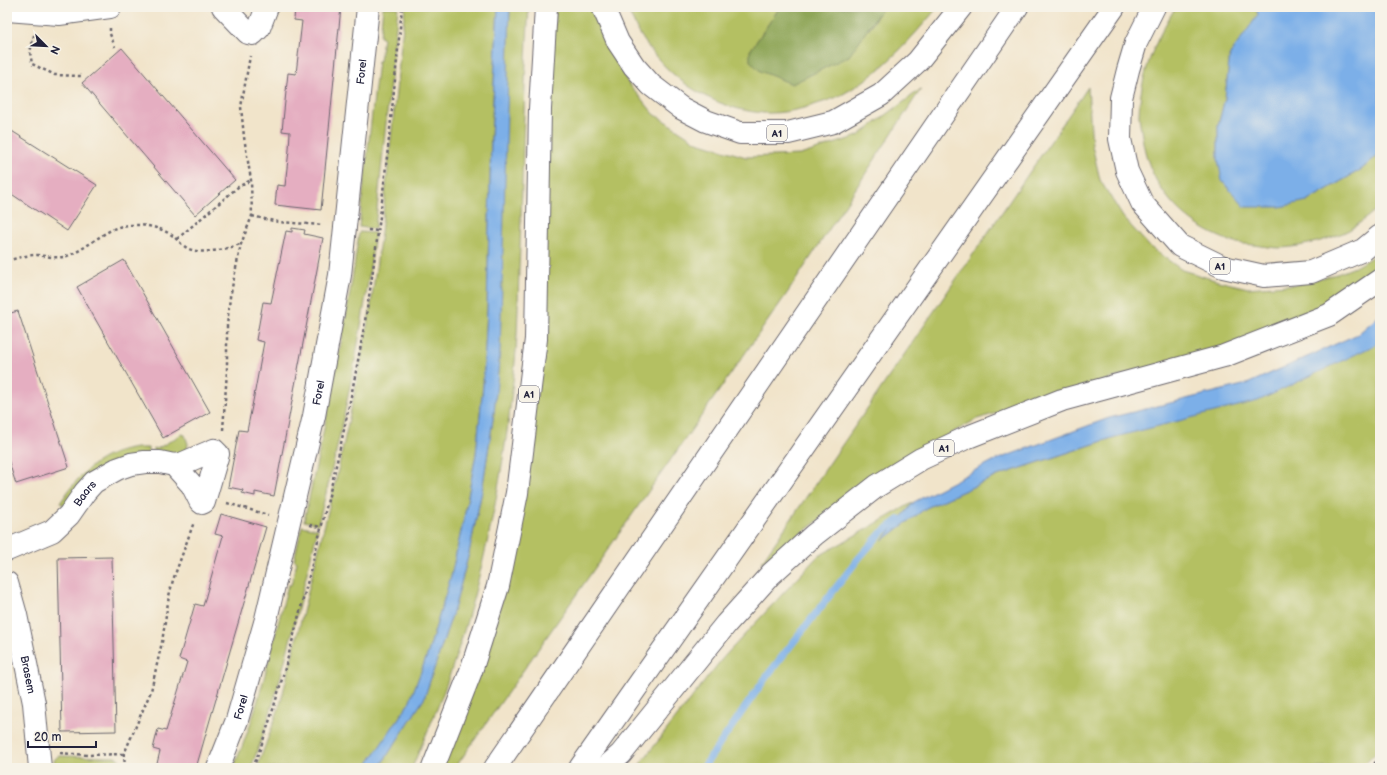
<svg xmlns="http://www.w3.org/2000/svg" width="1387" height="775" viewBox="0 0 1387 775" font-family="'Balsamiq Sans',sans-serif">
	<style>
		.green { fill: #b4c062; stroke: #6b714e }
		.forest { fill: #8fa658; stroke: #58644a }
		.water { fill: #7bafe8; stroke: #4e6892 }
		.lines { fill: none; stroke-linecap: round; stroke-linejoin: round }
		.stream { stroke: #7bafe8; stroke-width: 7 }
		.building { fill: #e5aec1 }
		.minor-casing { stroke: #6a666d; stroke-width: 24 }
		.highway-casing { stroke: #6a666d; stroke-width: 24 }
		.path { stroke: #6a666d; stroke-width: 2.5; stroke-dasharray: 3 3; stroke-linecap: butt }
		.minor { stroke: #fff; stroke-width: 22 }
		.highway { stroke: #fff; stroke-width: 22 }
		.labels { text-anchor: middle; stroke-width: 3; stroke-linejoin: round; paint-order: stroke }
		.shield { fill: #f7f3e8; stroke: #62616f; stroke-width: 1 }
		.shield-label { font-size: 10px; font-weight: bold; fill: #22223b }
		.street-label { font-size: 11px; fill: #22223b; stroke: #f7f3e8 }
	</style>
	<rect width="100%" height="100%" fill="#f7f3e8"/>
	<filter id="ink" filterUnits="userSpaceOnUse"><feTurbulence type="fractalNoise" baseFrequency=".025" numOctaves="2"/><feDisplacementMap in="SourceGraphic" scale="8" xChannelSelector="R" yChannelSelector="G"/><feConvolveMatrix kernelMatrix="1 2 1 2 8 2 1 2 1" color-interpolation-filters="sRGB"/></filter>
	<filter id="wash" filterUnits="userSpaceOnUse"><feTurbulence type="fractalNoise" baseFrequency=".012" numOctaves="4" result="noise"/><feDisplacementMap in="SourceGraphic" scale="16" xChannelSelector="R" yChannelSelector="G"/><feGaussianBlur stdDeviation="0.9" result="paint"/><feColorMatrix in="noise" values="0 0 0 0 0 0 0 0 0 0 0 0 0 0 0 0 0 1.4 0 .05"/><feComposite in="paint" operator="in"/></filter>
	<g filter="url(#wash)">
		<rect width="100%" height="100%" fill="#f1e4ca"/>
		<g class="green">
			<polygon points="383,7 398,7 375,229 359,227 378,61 380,61 383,37 380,36"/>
			<polygon points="405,7 498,7 491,138 487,310 483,385 476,454 464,518 451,576 428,653 409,703 365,768 257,768 280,705 337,475 354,395 370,311 381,233"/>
			<path d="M510 7H529C523 95 523 182 519 270 518 297 518 324 516 351 506 467 484 581 444 691 435 715 424 739 414 763L412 768H379L424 699 455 606 469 553 482 491 494 413 501 308 502 228Z"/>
			<polygon points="556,7 590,7 605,42 628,83 654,114 697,142 746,157 800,155 858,136 921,89 788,292 455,768 440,768 520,512"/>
			<path d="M627 7H780L750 51 869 29 883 7H938C912 38 885 69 850 90 841 96 830 100 820 103 802 109 783 114 763 113 701 108 648 64 627 7Z"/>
			<path d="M1176 7H1256L1258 15 1230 55 1225 98 1218 126V159L1307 201 1362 169 1380 153V207C1370 214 1361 223 1351 229 1333 239 1302 247 1281 248 1272 248 1263 246 1254 245 1247 244 1240 244 1233 242 1184 226 1149 188 1142 136 1141 129 1139 121 1139 115 1140 76 1155 39 1176 7Z"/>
			<polygon points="1088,87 1092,145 1100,180 1123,217 1150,247 1182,270 1218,281 1248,288 1300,284 1340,273 1355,267 1380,252 1380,267 1351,290 1306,318 1237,344 1099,382 977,419 892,466 761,563"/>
			<path d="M359 232 375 233C362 331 344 428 318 524L304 521C325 425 346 330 359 232Z"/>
			<polygon points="1380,340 1380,749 1361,768 637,768 722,659 817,557 914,502 884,539 926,508 997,476 1115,437 1373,346"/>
			<polygon points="182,434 185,435 188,444 186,454 154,455 154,448 157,449"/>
			<path d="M137 448H148V455L64 505 60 503C81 472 99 453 137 448Z"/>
			<path d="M302 526 318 529C297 609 281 691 251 768H233C259 712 272 644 288 585H291L297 562 294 560Z"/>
			<path d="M58 756 115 757C121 759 122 762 123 768H55L54 760Z"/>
		</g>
		<polygon class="forest" points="780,7 883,7 849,56 792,84 760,71 750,61 750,51"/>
		<g class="water">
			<polygon points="498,7 510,7 500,351 494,413 482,491 469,553 455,606 424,699 379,768 365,768 409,703 428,653 451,576 464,518 476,454 483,385 487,310 491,138"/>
			<polygon points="1256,7 1380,7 1380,153 1362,169 1307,201 1280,207 1245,207 1222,181 1218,159 1218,126 1225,98 1230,54 1258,15"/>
			<polygon points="1380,315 1380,340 1373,346 1258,401 1115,437 997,476 926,508 882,541 914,502 993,461 1109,418 1247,384 1358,334"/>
		</g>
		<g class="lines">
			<polyline class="stream" points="703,768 767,676 859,558 881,533 900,519"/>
		</g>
		<g id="blocks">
			<g class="building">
				<polygon points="295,7 341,7 321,210 275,205 277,185 285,186 289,150 290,132 282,131 284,111 288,73 296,74 302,21 294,20"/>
				<polygon points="122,48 235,180 195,215 82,83"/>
				<polygon points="7,128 97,185 67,231 7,191"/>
				<polygon points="292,228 305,230 304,234 323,238 274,496 255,492 255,496 242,493 243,490 228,487 239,430 247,431 254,396 264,342 256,340 263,302 271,303 286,231 292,232"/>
				<polygon points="124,260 210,412 163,438 77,287"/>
				<polygon points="18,311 69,467 16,484 7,456 7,314"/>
				<polygon points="221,514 266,527 196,768 156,768 160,751 153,749 158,729 166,731 187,662 179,659 195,604 203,606 218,553 223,536 215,534"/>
				<polygon points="112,557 116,731 62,732 58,558"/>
			</g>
		</g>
	</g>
	<g filter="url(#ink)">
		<use href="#blocks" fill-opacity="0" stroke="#6a666d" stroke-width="1"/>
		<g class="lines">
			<defs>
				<g id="minor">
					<polyline points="223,7 248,33 253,34 259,28 267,7"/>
					<polyline points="7,10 59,14 110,7"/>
					<path id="s1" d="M7 550 52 531 69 515 85 492 94 482 117 469 131 464 145 462H160L174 465 181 464 214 450 218 454 204 502 202 503 200 501 192 485 174 465"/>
					<path id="s2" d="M7 583 16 615 34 703 40 768"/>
					<path id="s3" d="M218 768 237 720 266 619 314 416 340 275 368 7"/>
				</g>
				<g id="highway">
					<polyline points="603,7 618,42 634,66 651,85 681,108 706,121 740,133 788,133 833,122 881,95 918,61 961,7"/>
					<polyline points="1154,7 1136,43 1128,70 1121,98 1120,139 1127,171 1142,203 1180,246 1223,267 1264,276 1311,272 1363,250 1380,236"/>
					<polyline points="433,768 471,671 498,586 517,493 536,339 540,109 546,7"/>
					<polyline points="495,768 1017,7"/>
					<polyline points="580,768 1114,7"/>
					<polyline points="605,768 621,754 726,624 771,574 814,535 877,486 921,459 968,437 1062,400 1224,356 1329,315 1380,280"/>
				</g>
			</defs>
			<use href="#minor" class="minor-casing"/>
			<use href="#highway" class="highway-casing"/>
			<g class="path">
				<polyline points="110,28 110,34 115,47"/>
				<polyline points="34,35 30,52 32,64 55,75 81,76"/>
				<polyline points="252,216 278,222 323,225"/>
				<polyline points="368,230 378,231"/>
				<polyline points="177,239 238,187 251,180"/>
				<path d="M7 261C17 258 26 255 37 255 46 256 58 259 67 256 91 248 108 223 135 225 148 225 162 228 173 236 179 241 184 248 192 250 205 254 228 249 240 244"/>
				<polyline points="223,430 227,371 227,326 230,297 241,244 252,216 251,180 244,137 241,107 250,56"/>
				<polyline points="227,503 268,515"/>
				<polyline points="310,525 321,527"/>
				<polyline points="60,753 87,755 124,754"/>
				<polyline points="125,768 124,754 151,691 162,642 169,596 173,580 194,522"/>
				<path d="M253 768C276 708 291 646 307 584 332 487 355 389 370 290 384 196 393 102 402 7"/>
				<polyline points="1370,768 1380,758"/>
			</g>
			<use href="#minor" class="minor"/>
			<use href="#highway" class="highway"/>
		</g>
	</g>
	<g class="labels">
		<g class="shield">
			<rect x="767" y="125" width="20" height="16" rx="3"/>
			<rect x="1210" y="258" width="20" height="16" rx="3"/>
			<rect x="519" y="386" width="20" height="16" rx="3"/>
			<rect x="934" y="440" width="20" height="16" rx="3"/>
		</g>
		<g class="shield-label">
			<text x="777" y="137">A1</text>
			<text x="1220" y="270">A1</text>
			<text x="529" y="398">A1</text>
			<text x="944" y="452">A1</text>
		</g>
		<g class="street-label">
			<text dy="4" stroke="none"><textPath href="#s3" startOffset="713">Forel</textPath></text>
			<text dy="4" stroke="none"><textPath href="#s3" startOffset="389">Forel</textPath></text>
			<text dy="4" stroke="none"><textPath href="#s1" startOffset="99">Baars</textPath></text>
			<text dy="4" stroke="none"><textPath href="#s2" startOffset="94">Brasem</textPath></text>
			<text dy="4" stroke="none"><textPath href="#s3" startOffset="65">Forel</textPath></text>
		</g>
	</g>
	<rect width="1387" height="775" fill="none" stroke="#f7f3e8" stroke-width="24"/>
	<g transform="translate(46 46) rotate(114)" stroke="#f7f3e8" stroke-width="3" paint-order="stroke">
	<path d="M0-3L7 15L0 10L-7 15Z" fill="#22223b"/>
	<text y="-6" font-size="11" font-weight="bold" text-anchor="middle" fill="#22223b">N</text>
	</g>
	<path d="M28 741v6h68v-6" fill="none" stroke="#22223b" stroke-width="2"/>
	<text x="34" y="741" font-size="12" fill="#22223b" stroke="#f7f3e8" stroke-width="3" paint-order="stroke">20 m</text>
</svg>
